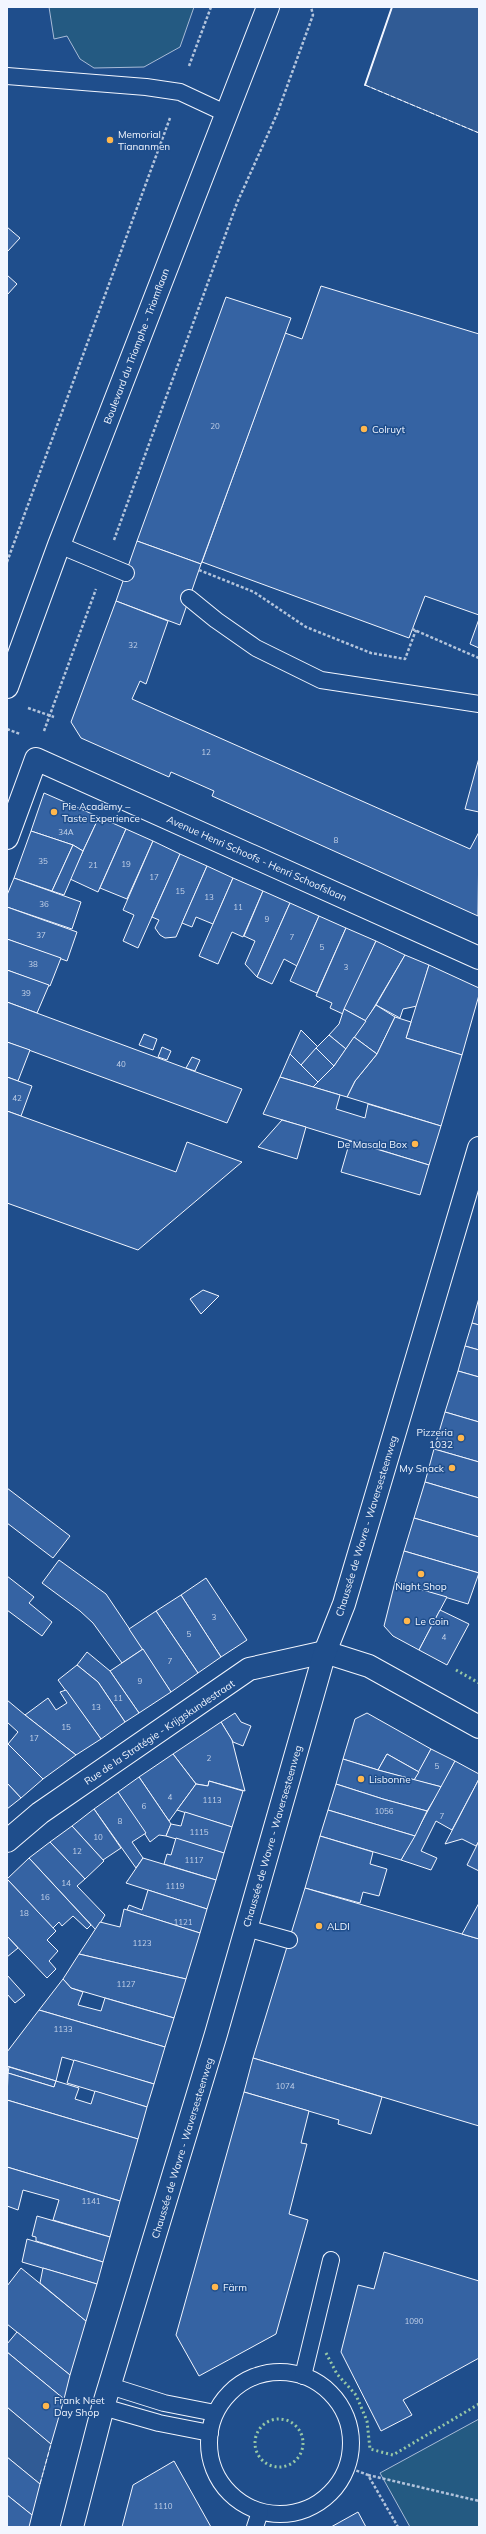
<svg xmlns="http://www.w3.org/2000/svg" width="486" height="2534" viewBox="0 0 486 2534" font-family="Mulish,sans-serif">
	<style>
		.green { fill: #245a82; stroke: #a8bbd7 }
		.parking { fill: #305b95; stroke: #a8bbd7 }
		.building { fill: #3563a3; stroke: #f2f6ff }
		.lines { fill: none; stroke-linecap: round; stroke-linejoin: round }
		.service-casing { stroke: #f2f6ff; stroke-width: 18 }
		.minor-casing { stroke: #f2f6ff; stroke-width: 24 }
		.secondary-casing { stroke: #f2f6ff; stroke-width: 24 }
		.path { stroke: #b3c4dc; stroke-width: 2.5; stroke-dasharray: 3 2; stroke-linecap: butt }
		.service { stroke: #1f4e8c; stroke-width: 16 }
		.minor { stroke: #1f4e8c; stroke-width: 22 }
		.secondary { stroke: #1f4e8c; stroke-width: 22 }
		.hedge { stroke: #97c8a6; stroke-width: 3; stroke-dasharray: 2 3; stroke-linecap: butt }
		.fence { stroke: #f2f6ff; stroke-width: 1; stroke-dasharray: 5 2; stroke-linecap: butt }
		.wall { stroke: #f2f6ff; stroke-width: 2 }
		.poi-dot { fill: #ffb74d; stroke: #1f4e8c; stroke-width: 1.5 }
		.labels { text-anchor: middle; stroke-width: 3; stroke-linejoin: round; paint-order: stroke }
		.number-label { font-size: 8px; fill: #c3d1e8 }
		.poi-label { font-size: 10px; fill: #f2f6ff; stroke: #1f4e8c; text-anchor: start }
		.street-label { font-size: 10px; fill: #f2f6ff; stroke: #1f4e8c }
	</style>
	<rect width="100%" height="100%" fill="#1f4e8c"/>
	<g class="green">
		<polygon points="49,7 194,7 180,47 144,67 94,68 80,59 67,36 54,39"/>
		<polygon points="479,2419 479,2527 410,2527 380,2473"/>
	</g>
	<g class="parking">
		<polygon points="392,7 479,7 479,133 365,85"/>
		<polygon points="7,2407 51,2444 40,2484 7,2457"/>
	</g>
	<g class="building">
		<polygon points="7,227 20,238 7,252"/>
		<polygon points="7,275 17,284 7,295"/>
		<polygon points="321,286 479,334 479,615 425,596 409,638 202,562 285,333 302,339"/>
		<polygon points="226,297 291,318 201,564 137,541"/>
		<polygon points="137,541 201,564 180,625 116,601"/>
		<polygon points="116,601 168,621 146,684 140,681 132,699 470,849 479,832 478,916 212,796 214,791 171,772 169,777 81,738 71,722"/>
		<polygon points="479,619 479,648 470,644"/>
		<polygon points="479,758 479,812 465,809"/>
		<polygon points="44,793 99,817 83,851 73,845 31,831"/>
		<polygon points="99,817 126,829 98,892 70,879"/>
		<polygon points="126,829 153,841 127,899 100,888"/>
		<polygon points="31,831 73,845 52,891 14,878"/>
		<polygon points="153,841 180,854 138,948 123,941 134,915 123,910"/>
		<polygon points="73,845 83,851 64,895 52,891"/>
		<polygon points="180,854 207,866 176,937 165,938 160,935 155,928 159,920 152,917"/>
		<polygon points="207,866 233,878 213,924 196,917 192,927 182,923"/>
		<polygon points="14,878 81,902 72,929 7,907 7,895"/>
		<polygon points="233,878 263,891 243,937 232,932 218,964 199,956"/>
		<polygon points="263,891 290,903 257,977 245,964 255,941 244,936"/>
		<polygon points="290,903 319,916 297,966 284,959 272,984 257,977"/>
		<polygon points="7,907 77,932 67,961 7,939"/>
		<polygon points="319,916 346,928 317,993 290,981"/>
		<polygon points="346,928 376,941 343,1014 330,1008 332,1003 316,996"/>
		<polygon points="7,939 61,958 50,986 7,970"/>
		<polygon points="376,941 405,955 366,1021 344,1009"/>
		<polygon points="405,955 429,965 417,1006 403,1009 400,1018 376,1005"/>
		<polygon points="429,965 479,988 479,995 462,1055 406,1038"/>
		<polygon points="7,970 49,985 37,1013 7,1002"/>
		<polygon points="7,1002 242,1089 227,1123 7,1042"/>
		<polygon points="376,1005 395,1017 377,1054 354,1037"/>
		<polygon points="344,1009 366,1021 346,1049 329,1035 339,1024"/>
		<polygon points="395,1017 411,1022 406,1038 462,1055 441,1126 347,1097 355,1081 377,1054"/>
		<polygon points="301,1030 318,1047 301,1065 290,1054"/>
		<polygon points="144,1034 157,1039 153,1050 139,1045"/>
		<polygon points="329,1035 346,1049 334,1066 316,1048"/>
		<polygon points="354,1037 377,1054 355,1081 347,1097 313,1087 334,1066"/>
		<polygon points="7,1042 30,1050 18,1081 7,1077"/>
		<polygon points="162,1047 171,1051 167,1060 158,1057"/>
		<polygon points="316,1048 334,1066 318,1082 301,1065"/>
		<polygon points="290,1054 318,1082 313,1087 280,1077"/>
		<polygon points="192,1057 200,1060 195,1071 186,1068"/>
		<polygon points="7,1077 32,1086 21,1116 7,1111"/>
		<polygon points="280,1077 340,1095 336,1109 365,1118 368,1104 441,1126 429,1165 263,1114"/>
		<polygon points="7,1111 176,1172 187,1142 242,1162 138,1250 7,1203"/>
		<polygon points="282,1120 306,1127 297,1159 258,1147"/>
		<polygon points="350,1141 429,1165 420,1195 341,1172"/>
		<polygon points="203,1290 219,1296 201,1314 190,1299"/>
		<polygon points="479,1298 479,1325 472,1323"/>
		<polygon points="472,1323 479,1325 479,1350 465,1346"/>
		<polygon points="465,1346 479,1350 479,1377 458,1371"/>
		<polygon points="458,1371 479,1377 479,1422 445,1412"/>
		<polygon points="445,1412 479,1422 479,1462 434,1449"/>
		<polygon points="434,1449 479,1462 479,1498 425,1482"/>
		<polygon points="425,1482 479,1498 479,1537 414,1518"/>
		<polygon points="7,1488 70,1536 53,1558 7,1523"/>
		<polygon points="414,1518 479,1537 479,1573 404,1551"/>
		<polygon points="404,1551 479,1573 468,1604 395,1582"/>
		<polygon points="59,1560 106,1594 143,1649 122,1663 93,1623 80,1611 42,1583"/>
		<polygon points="7,1576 34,1597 29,1603 52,1622 42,1636 7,1610"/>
		<polygon points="206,1578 247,1640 221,1657 181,1595"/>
		<polygon points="395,1582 447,1597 419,1650 393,1636 384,1626"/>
		<polygon points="181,1595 221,1657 198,1673 156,1611"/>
		<polygon points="440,1610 469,1624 447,1665 419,1650"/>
		<polygon points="156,1611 198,1673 171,1692 129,1629"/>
		<polygon points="143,1649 171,1692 139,1713 110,1671"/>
		<polygon points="87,1652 110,1671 139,1713 125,1722 98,1682 77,1665"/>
		<polygon points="77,1665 98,1682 125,1722 101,1739 58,1680"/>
		<polygon points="66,1690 101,1739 76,1755 25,1715 48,1698 56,1710 67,1703 60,1692"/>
		<polygon points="7,1700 25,1715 76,1755 43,1779 8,1744 18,1732 7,1722"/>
		<polygon points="235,1713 241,1722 251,1726 243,1746 233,1742 221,1722"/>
		<polygon points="367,1713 431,1749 419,1772 387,1754 378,1770 343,1759 355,1719"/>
		<polygon points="221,1722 232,1740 245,1791 209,1781 208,1786 196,1784 173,1754"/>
		<polygon points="7,1743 43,1779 21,1798 7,1783"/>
		<polygon points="431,1749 455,1761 442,1787 414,1780"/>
		<polygon points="173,1754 196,1784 169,1821 139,1777"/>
		<polygon points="387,1754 419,1772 414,1780 378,1770"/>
		<polygon points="343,1759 378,1770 442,1787 427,1811 383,1799 336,1784"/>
		<polygon points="455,1761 479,1774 479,1779 452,1830 436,1821 421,1851 437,1858 431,1870 401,1860"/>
		<polygon points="139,1777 171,1824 166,1836 159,1835 150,1842 118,1792"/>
		<polygon points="479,1779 479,1841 476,1846 462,1839 445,1844"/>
		<polygon points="209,1781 243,1791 232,1827 177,1810 196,1784 208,1786"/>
		<polygon points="7,1783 21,1798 7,1809"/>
		<polygon points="336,1784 383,1799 427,1811 415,1836 328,1810"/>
		<polygon points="118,1792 146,1833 132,1842 143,1858 136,1868 94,1809"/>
		<polygon points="94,1809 121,1848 103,1860 72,1826"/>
		<polygon points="328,1810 415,1836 401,1860 320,1836"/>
		<polygon points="185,1812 232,1827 224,1853 166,1836 171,1824 181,1826"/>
		<polygon points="72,1826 104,1861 85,1879 50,1842"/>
		<polygon points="320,1836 373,1852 370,1864 387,1869 379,1896 363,1892 360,1903 305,1888"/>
		<polygon points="176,1838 224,1853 216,1880 164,1864 167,1854 171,1855"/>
		<polygon points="479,1841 479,1871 467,1865"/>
		<polygon points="50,1842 85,1879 77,1886 105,1915 96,1930 29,1858"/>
		<polygon points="29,1858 91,1925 87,1929 73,1916 62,1926 59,1922 53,1928 7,1879"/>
		<polygon points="143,1858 216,1880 207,1909 126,1883"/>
		<polygon points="7,1879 56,1931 47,1940 58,1951 49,1961 56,1969 47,1978 7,1936"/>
		<polygon points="305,1888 479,1939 479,2126 253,2058"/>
		<polygon points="148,1890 207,1909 200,1933 127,1910 129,1905 142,1910"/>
		<polygon points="479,1903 479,1939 462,1934"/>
		<polygon points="124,1909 200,1933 186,1979 79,1954 100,1922 120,1927"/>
		<polygon points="7,1936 18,1948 7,1957"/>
		<polygon points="79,1954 186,1979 174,2018 71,1988 63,1979"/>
		<polygon points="7,1975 25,1995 15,2003 7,1994"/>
		<polygon points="63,1979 71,1988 83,1992 78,2005 101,2011 105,1998 174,2018 165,2047 39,2010"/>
		<polygon points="39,2010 165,2047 154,2084 62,2057 56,2081 7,2066 7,2052"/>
		<polygon points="253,2058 382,2097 371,2134 338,2124 339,2120 244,2092"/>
		<polygon points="74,2060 154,2084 147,2107 67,2083"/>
		<polygon points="9,2067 56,2081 54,2087 8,2073"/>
		<polygon points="8,2073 54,2087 56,2081 79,2088 75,2099 91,2104 95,2091 147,2107 138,2139 7,2100"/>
		<polygon points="244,2092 309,2111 301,2143 307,2144 289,2214 308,2220 276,2334 199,2376 176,2335"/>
		<polygon points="7,2100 138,2139 120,2201 7,2167"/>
		<polygon points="7,2167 120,2201 110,2237 53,2220 59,2200 23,2190 18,2210 7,2206"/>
		<polygon points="37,2216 110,2237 103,2262 36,2241 36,2237 32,2236"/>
		<polygon points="27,2239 103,2262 97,2284 22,2262"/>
		<polygon points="384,2252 479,2281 479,2358 403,2400 412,2415 381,2431 341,2352 358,2285 374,2289"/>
		<polygon points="21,2268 86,2321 70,2375 7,2324 7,2286"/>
		<polygon points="43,2268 97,2284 86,2321 40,2283"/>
		<polygon points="17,2332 70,2375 64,2399 7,2352 7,2344"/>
		<polygon points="7,2352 64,2399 51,2444 7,2407"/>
		<polygon points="7,2457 40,2484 32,2515 7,2495"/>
		<polygon points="174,2461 211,2527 122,2527 133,2485"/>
		<polygon points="7,2495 32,2515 29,2527 7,2527"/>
		<polygon points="358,2512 366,2527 331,2527"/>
	</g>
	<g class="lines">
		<defs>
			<g id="service">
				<polyline points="7,76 146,87 180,92 225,113"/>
				<polyline points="59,545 126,573"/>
				<polyline points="189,598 216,620 256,648 321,680 479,704"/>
				<polyline points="246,1928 289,1940"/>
				<circle cx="280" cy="2443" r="71"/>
				<polyline points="303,2376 331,2260"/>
				<polyline points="110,2386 164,2403 215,2413"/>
				<polyline points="103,2407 159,2423 210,2433"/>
				<polyline points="255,2527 260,2512"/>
			</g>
			<g id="minor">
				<polyline points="7,838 36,759 479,958"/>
				<polyline points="7,1841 40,1813 249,1669 325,1652 369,1666 479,1727"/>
			</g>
			<g id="secondary">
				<polyline points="7,687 59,545 268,7"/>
				<polyline points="72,2527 103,2407 216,2034 325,1652 344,1604 479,1148"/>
			</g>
		</defs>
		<use href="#service" class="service-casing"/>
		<use href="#minor" class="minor-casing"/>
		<use href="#secondary" class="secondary-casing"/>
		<g class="path">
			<polyline points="189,66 211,7"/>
			<polyline points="114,540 237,203 277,114 313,15 311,7"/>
			<polyline points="7,562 170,118"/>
			<polyline points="199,570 254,592 306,627 371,653 405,659 416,630"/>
			<polyline points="412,629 479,658"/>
			<polyline points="28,708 54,717"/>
			<polyline points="7,729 20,734"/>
			<polyline points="44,731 96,589"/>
			<polyline points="347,2467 368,2475 398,2527"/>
			<polyline points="368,2475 479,2501"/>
		</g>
		<use href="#service" class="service"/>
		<use href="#minor" class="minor"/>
		<use href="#secondary" class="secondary"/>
		<g class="hedge">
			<polyline points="456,1670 479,1683"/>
			<polyline points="326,2353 337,2374 356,2395 367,2421 370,2449 393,2455 479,2404"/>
			<circle cx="279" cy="2443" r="24"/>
		</g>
		<g class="fence">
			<polyline points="365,85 479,133"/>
			<polyline points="40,2484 51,2444"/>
		</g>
		<polyline class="wall" points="365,85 392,7"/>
	</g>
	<g class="poi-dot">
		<circle cx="110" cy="140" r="4"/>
		<circle cx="364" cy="429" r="4"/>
		<circle cx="54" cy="812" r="4"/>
		<circle cx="415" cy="1144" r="4"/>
		<circle cx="461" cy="1438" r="4"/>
		<circle cx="452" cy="1468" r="4"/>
		<circle cx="421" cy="1574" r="4"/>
		<circle cx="407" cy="1621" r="4"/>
		<circle cx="361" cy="1779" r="4"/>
		<circle cx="319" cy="1926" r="4"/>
		<circle cx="215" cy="2287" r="4"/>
		<circle cx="46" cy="2406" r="4"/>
	</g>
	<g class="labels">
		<g class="number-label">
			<text x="215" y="429">20</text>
			<text x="133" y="648">32</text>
			<text x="206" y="755">12</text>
			<text x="66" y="835">34A</text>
			<text x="336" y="843">8</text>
			<text x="43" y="864">35</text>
			<text x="126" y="867">19</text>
			<text x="93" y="868">21</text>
			<text x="154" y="880">17</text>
			<text x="180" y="894">15</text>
			<text x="209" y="900">13</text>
			<text x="44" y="907">36</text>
			<text x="238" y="910">11</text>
			<text x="267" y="922">9</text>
			<text x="41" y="938">37</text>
			<text x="292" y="940">7</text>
			<text x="322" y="950">5</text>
			<text x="33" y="967">38</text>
			<text x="346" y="970">3</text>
			<text x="26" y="996">39</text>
			<text x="121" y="1067">40</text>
			<text x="17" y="1101">42</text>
			<text x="214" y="1620">3</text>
			<text x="189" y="1637">5</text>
			<text x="444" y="1640">4</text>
			<text x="170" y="1664">7</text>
			<text x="140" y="1684">9</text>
			<text x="118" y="1701">11</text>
			<text x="96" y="1710">13</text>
			<text x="66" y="1730">15</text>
			<text x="34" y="1741">17</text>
			<text x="209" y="1761">2</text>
			<text x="437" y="1769">5</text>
			<text x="170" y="1800">4</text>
			<text x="212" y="1803">1113</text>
			<text x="144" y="1809">6</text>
			<text x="384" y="1814">1056</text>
			<text x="442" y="1819">7</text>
			<text x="120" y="1824">8</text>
			<text x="199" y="1835">1115</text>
			<text x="98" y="1840">10</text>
			<text x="77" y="1854">12</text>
			<text x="194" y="1863">1117</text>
			<text x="66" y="1886">14</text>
			<text x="175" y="1889">1119</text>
			<text x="45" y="1900">16</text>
			<text x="24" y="1916">18</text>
			<text x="183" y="1925">1121</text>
			<text x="142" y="1946">1123</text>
			<text x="126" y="1987">1127</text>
			<text x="63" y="2032">1133</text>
			<text x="285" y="2089">1074</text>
			<text x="91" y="2204">1141</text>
			<text x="414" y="2324">1090</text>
			<text x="163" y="2509">1110</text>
		</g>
		<g class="poi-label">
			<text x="118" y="138">Memorial<tspan x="118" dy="12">Tiananmen</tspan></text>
			<text x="372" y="433">Colruyt</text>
			<text x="62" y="810">Pie Academy –<tspan x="62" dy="12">Taste Experience</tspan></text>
			<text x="407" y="1148" text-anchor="end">De Masala Box</text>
			<text x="453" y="1436" text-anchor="end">Pizzeria<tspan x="453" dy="12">1032</tspan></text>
			<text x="444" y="1472" text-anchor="end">My Snack</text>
			<text x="421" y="1590" text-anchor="middle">Night Shop</text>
			<text x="415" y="1625">Le Coin</text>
			<text x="369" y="1783">Lisbonne</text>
			<text x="327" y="1930">ALDI</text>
			<text x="223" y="2291">Färm</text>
			<text x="54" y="2404">Frank Neet<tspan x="54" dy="12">Day Shop</tspan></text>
		</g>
		<g class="street-label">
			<text transform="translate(136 346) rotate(-69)" y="4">Boulevard du Triomphe - Triomflaan</text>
			<text transform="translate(257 858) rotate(24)" y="4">Avenue Henri Schoofs - Henri Schoofslaan</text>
			<text transform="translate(366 1526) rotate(-73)" y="4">Chaussée de Wavre - Waversesteenweg</text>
			<text transform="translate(159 1732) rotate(-34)" y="4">Rue de la Stratégie - Krijgskundestraat</text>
			<text transform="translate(272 1836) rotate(-74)" y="4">Chaussée de Wavre - Waversesteenweg</text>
			<text transform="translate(182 2148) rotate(-73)" y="4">Chaussée de Wavre - Waversesteenweg</text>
		</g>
	</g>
	<rect width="486" height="2534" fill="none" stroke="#f2f6ff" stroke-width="16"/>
</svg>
